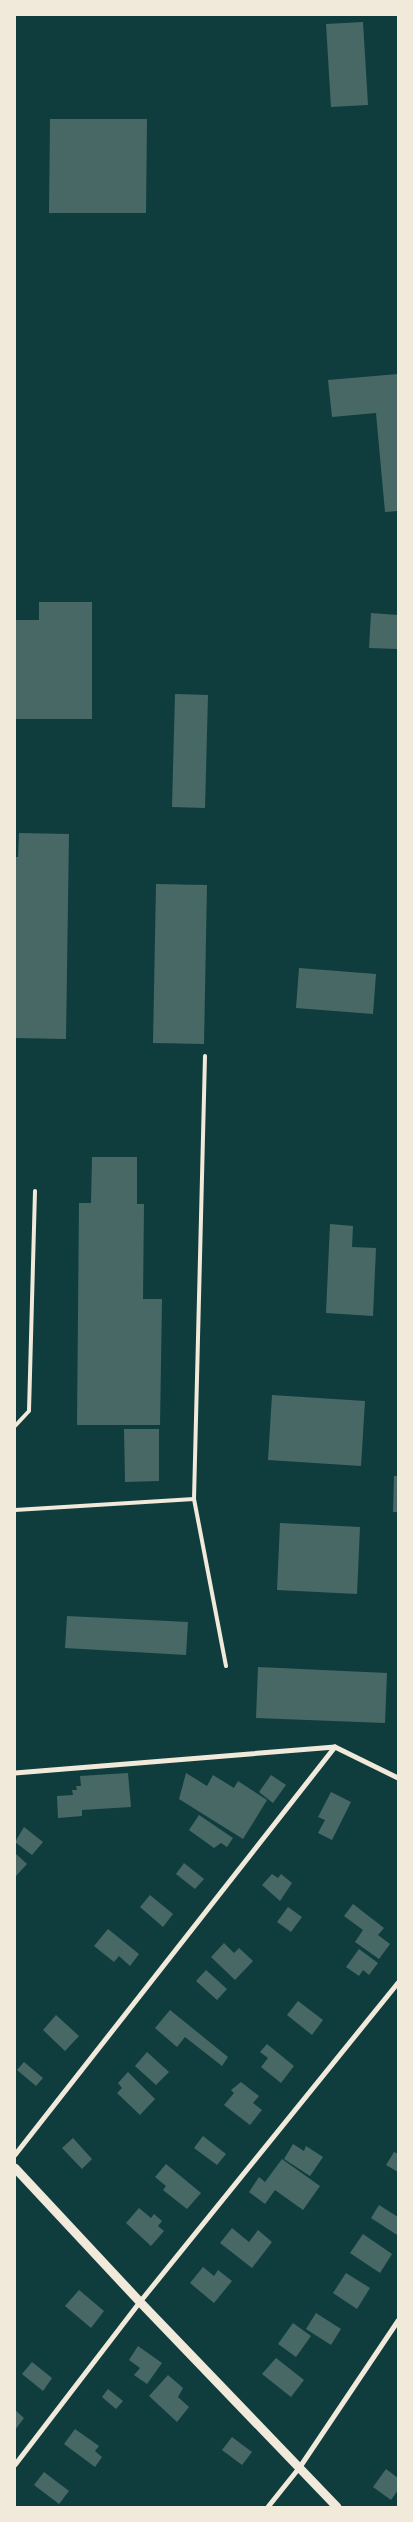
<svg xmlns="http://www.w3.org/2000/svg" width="413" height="2522" viewBox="0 0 413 2522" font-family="Merriweather,serif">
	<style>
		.building { fill: #486865 }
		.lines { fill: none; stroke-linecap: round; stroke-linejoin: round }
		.service { stroke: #f1e9da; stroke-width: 4 }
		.minor { stroke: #f1e9da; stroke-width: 5 }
		.tertiary { stroke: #f1e9da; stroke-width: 9 }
	</style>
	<rect width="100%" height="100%" fill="#0f3d3e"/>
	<g class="building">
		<polygon points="363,22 368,105 331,107 326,24"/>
		<polygon points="50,119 147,119 146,213 49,213"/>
		<polygon points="398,374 398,511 385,512 376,413 332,417 328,380"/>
		<polygon points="39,602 92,602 92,719 15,719 15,620 39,620"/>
		<polygon points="371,613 398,615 398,649 369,648"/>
		<polygon points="175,694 208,695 205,808 172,807"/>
		<polygon points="19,833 69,834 66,1039 15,1038 15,857 18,857"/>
		<polygon points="156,884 207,885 204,1044 153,1043"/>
		<polygon points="299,968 376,974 373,1014 296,1008"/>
		<polygon points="92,1157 137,1157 137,1204 144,1204 143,1299 162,1299 160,1425 77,1425 79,1203 91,1203"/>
		<polygon points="330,1224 353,1226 352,1247 376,1248 373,1316 326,1313"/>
		<polygon points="272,1395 365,1401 361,1466 268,1460"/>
		<polygon points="124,1429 159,1429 159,1481 125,1482"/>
		<polygon points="394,1476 398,1476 398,1512 393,1512"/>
		<polygon points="280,1523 360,1527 357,1594 277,1590"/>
		<polygon points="67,1616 188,1622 186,1655 65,1648"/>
		<polygon points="258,1667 387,1673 385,1723 256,1718"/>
		<polygon points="128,1773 131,1807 82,1810 82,1816 58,1818 57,1796 73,1795 72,1790 77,1790 76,1786 81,1786 80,1776"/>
		<polygon points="186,1773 207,1786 213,1775 234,1788 238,1781 267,1800 243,1839 179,1799"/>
		<polygon points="271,1775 286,1785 273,1803 259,1792"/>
		<polygon points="331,1792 351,1802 332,1840 318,1833 325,1820 318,1817"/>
		<polygon points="199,1815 233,1838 227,1847 221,1843 214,1848 189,1830"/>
		<polygon points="24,1827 43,1842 32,1855 15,1842"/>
		<polygon points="15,1853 27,1864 15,1877"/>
		<polygon points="184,1863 204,1879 195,1889 176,1874"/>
		<polygon points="272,1874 278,1878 281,1874 292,1883 280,1901 262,1885"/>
		<polygon points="150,1895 173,1914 163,1927 140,1907"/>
		<polygon points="353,1904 384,1928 378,1935 390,1944 379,1959 355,1942 363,1930 344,1916"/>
		<polygon points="288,1907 302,1917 291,1932 277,1922"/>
		<polygon points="108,1929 139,1954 130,1966 119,1956 114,1962 94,1946"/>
		<polygon points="224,1943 234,1953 239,1948 253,1961 235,1980 211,1957"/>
		<polygon points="359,1949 378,1963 369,1975 363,1970 359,1976 346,1967"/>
		<polygon points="206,1970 227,1989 217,2000 196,1981"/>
		<polygon points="298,2001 323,2020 312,2035 287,2015"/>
		<polygon points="170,2010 228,2057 222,2066 185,2037 177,2047 155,2028"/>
		<polygon points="56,2015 79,2036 65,2051 43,2030"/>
		<polygon points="267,2044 294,2066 281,2083 261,2067 268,2058 260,2052"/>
		<polygon points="147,2052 169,2072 156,2085 135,2066"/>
		<polygon points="24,2062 43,2078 36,2086 17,2070"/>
		<polygon points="128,2072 155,2099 140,2115 117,2093 122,2088 118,2083"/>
		<polygon points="241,2082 259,2096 253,2103 262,2110 250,2125 224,2105 234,2093 231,2090"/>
		<polygon points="203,2136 226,2154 217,2165 194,2148"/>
		<polygon points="73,2138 92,2159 82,2169 62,2148"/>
		<polygon points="293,2144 304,2151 306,2146 323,2157 310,2176 284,2159"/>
		<polygon points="394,2152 398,2154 398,2172 386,2165"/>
		<polygon points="282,2159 320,2186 303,2210 275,2190 265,2204 249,2192 259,2177 265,2182"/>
		<polygon points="166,2164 201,2193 187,2209 163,2190 166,2186 155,2177"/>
		<polygon points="379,2205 398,2217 397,2235 371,2218"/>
		<polygon points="139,2208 151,2218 154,2214 162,2221 158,2226 164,2231 151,2246 126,2223"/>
		<polygon points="232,2228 249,2242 258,2230 272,2242 252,2268 220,2243"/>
		<polygon points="363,2234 392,2254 380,2273 350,2253"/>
		<polygon points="203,2267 214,2276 218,2270 232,2281 214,2303 190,2283"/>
		<polygon points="346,2273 370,2288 357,2309 333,2293"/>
		<polygon points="79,2290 104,2311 91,2328 65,2306"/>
		<polygon points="316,2313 341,2329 331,2345 306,2329"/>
		<polygon points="293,2323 311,2336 296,2357 278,2344"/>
		<polygon points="138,2346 162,2363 147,2384 134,2375 140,2368 129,2360"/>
		<polygon points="276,2358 304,2380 291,2397 262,2374"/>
		<polygon points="32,2362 52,2378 43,2391 22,2374"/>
		<polygon points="168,2375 183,2388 178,2397 189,2407 177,2422 149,2396"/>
		<polygon points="108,2389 123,2401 116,2409 102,2397"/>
		<polygon points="15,2410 24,2418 15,2430"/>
		<polygon points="75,2429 99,2446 95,2451 102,2457 95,2467 64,2444"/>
		<polygon points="232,2437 252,2452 242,2465 222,2450"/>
		<polygon points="386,2469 398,2478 398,2490 391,2500 373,2487"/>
		<polygon points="44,2472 69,2491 59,2504 34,2485"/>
	</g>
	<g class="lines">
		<g class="service">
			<polyline points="205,1056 194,1499 226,1666"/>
			<polyline points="15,1426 29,1411 35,1191"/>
			<polyline points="15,1510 194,1499"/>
		</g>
		<g class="minor">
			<polyline points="15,1773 335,1747 398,1778"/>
			<polyline points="15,2155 335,1747"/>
			<polyline points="15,2465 140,2302 398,1983"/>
			<polyline points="268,2507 300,2467 398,2321"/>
		</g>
		<polyline class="tertiary" points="15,2168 140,2302 337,2507"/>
	</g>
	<rect width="413" height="2522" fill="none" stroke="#f1e9da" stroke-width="32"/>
</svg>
